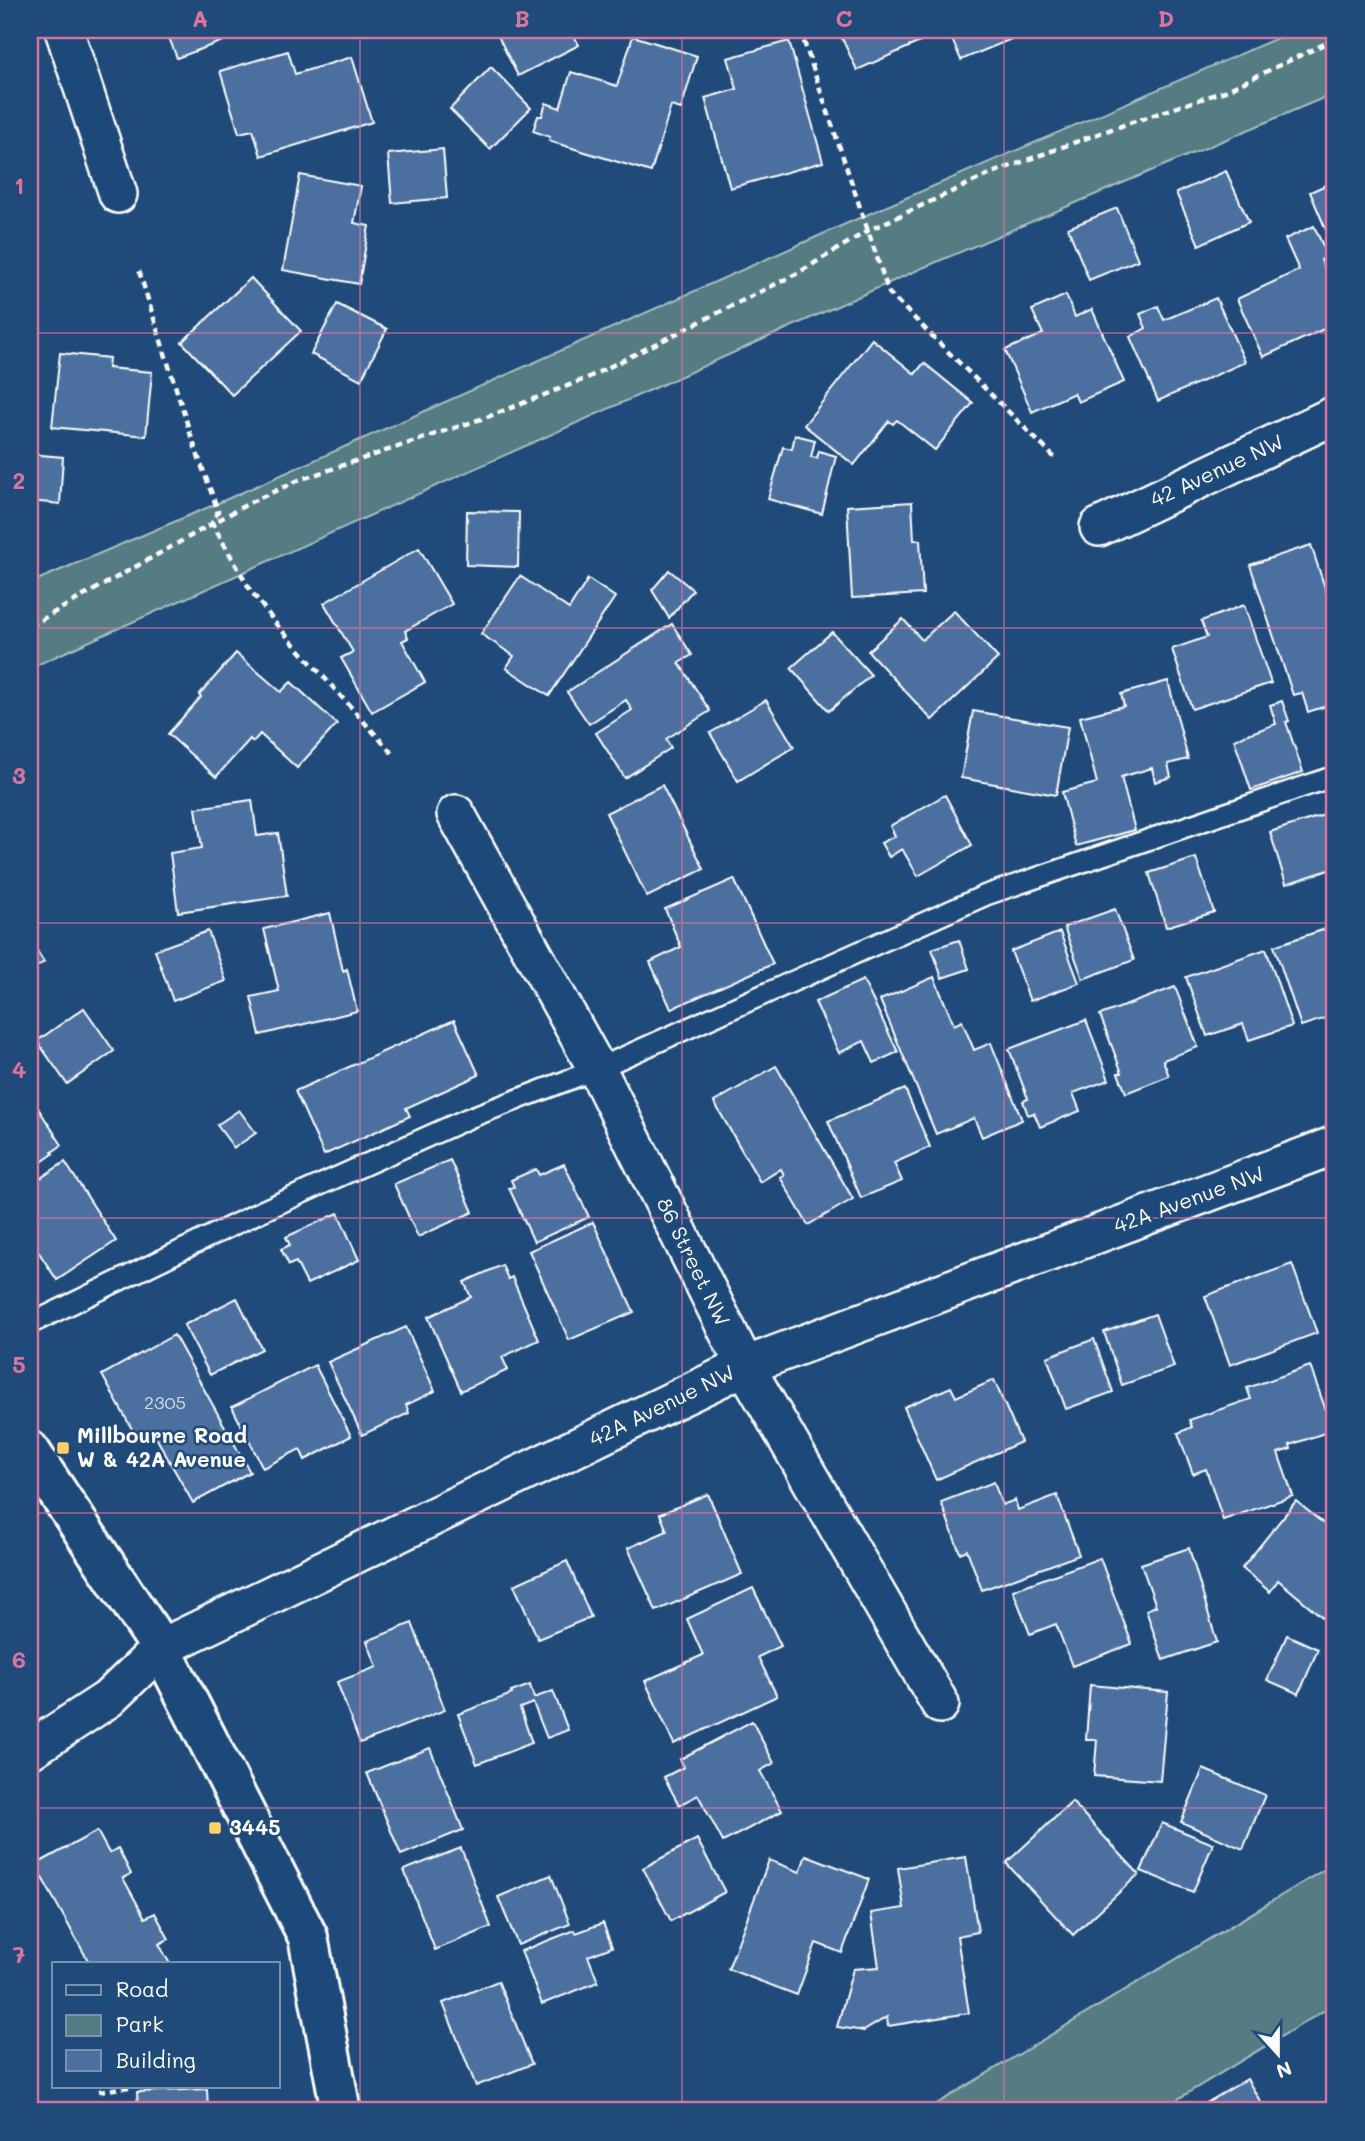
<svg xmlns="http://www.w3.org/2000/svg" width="1365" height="2141" viewBox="0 0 1365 2141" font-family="Mali,sans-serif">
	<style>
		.green { fill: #547c83; stroke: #aabec1; stroke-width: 2 }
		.building { fill: #4b709f; stroke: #fff; stroke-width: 2 }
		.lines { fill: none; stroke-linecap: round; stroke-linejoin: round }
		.service-casing { stroke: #fff; stroke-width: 24 }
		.minor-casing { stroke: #fff; stroke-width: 42 }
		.tertiary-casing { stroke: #fff; stroke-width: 44 }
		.path { stroke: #fff; stroke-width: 4.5; stroke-dasharray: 7 5; stroke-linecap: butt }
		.service { stroke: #1f4a7a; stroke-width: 19 }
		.minor { stroke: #1f4a7a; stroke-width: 37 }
		.tertiary { stroke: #1f4a7a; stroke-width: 38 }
		.grid { fill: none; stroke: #da749d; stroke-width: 2; stroke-opacity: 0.55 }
		.poi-dot { fill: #ffd166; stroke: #1f4a7a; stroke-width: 2.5 }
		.labels { text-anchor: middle; stroke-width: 5; stroke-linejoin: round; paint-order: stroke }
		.number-label { font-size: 18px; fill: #d2dbe7 }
		.street-label { font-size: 21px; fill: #fff; stroke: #1f4a7a }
		.poi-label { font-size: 21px; font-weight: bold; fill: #fff; stroke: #1f4a7a; text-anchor: start }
		.neatline { fill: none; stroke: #da749d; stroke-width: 2.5 }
		.grid-label { font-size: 23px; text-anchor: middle; font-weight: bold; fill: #da749d }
	</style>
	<rect width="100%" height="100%" fill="#1f4a7a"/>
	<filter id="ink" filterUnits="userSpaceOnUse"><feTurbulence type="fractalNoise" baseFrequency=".0143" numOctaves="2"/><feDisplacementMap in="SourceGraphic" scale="14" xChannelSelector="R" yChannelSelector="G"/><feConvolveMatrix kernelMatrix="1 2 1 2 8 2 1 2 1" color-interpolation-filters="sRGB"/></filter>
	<g filter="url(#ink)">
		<g class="green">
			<polygon points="1296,30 1335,30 1335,93 920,269 30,668 30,583 216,504 850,222"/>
			<polygon points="1335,1863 1335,2004 1158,2111 925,2111"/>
		</g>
		<g class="building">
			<polygon points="166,30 244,30 245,33 177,58"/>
			<polygon points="495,30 571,30 579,45 518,76"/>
			<polygon points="838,30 936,30 938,34 857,70"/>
			<polygon points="948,30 1024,30 1026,33 961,60"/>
			<polygon points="633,36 697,56 681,109 671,106 651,172 549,141 550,137 533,131 538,116 542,116 546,103 560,108 571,72 617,86"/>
			<polygon points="789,41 823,162 730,188 705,98 737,89 728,58"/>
			<polygon points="288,51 295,74 352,57 372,122 261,156 253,130 239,133 220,71"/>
			<polygon points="491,67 531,108 490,149 450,109"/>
			<polygon points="443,149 447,198 392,203 388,154"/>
			<polygon points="1226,171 1249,222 1199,245 1176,193"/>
			<polygon points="300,175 361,186 354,223 369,226 359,284 283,270"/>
			<polygon points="1335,181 1335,251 1310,192"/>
			<polygon points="1117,208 1138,260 1089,280 1068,228"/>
			<polygon points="1314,226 1328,257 1321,260 1335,290 1335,324 1263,357 1237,299 1299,270 1285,239"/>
			<polygon points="251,278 301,331 232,395 182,342"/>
			<polygon points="1066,295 1075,317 1092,309 1124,382 1078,402 1074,393 1032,412 1005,350 1043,334 1032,310"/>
			<polygon points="1216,298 1245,362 1158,401 1130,337 1146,328 1140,314 1158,306 1164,320"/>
			<polygon points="337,304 387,329 361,380 311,354"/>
			<polygon points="872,339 915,374 924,363 973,403 935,450 897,420 893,424 889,421 854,465 804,425"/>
			<polygon points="60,353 109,358 108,368 152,372 146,436 52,427"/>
			<polygon points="795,435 815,440 811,457 817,458 819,451 836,456 822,514 768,499 783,447 792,449"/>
			<polygon points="30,454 63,457 60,504 30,501"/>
			<polygon points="912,502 914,540 920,540 923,594 852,598 847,506"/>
			<polygon points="467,511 519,512 518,567 466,565"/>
			<polygon points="1311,545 1335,619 1335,703 1308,712 1302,693 1293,695 1250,565"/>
			<polygon points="419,548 452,604 405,631 408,638 402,641 425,682 372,712 341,658 353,652 324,603"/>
			<polygon points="669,570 693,590 669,618 652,590"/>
			<polygon points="520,576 569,609 588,579 615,597 549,696 506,668 514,656 481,634"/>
			<polygon points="1244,605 1271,683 1192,709 1172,649 1207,637 1201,621"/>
			<polygon points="954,611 998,658 932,720 868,651 903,619 922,640"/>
			<polygon points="672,624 692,655 679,663 710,711 666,739 671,748 625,778 596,733 632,710 626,700 589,724 567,692"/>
			<polygon points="832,632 871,675 829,711 791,668"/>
			<polygon points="236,653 281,692 291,682 337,724 297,768 260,734 253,742 250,739 216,777 168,734 201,697 199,695"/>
			<polygon points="1168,681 1188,759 1168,764 1171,777 1155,782 1152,768 1121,777 1135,830 1076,846 1062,792 1097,783 1080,717 1124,706 1121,694"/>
			<polygon points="766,700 794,747 738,781 710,733"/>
			<polygon points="1282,701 1289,721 1286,722 1303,772 1251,790 1234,739 1276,724 1270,705"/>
			<polygon points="973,711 1068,727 1056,795 961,778"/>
			<polygon points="662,785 704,869 647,897 606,813"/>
			<polygon points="945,795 972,845 918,876 902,849 889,857 881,843 895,836 890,826"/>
			<polygon points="252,800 257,836 278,833 287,896 178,912 170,853 202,848 196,808"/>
			<polygon points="1324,815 1335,851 1335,868 1286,884 1270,832"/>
			<polygon points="1196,858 1214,912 1166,927 1149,873"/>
			<polygon points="734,879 773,964 671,1009 650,962 681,947 665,909"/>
			<polygon points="1115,909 1134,960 1083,979 1064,927"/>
			<polygon points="330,913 343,971 347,969 357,1011 260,1035 251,997 279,991 264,929"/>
			<polygon points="1335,926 1335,1015 1301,1026 1274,946"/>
			<polygon points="208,931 226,981 173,1001 155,950"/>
			<polygon points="1060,932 1079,983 1030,1001 1011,951"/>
			<polygon points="30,940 44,962 30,971"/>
			<polygon points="959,940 969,969 942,978 932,949"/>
			<polygon points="1266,949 1292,1026 1249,1040 1243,1024 1207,1036 1186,977"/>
			<polygon points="934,977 954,1025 962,1021 974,1050 991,1043 1022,1120 982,1137 974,1118 936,1134 880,1000"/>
			<polygon points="863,980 898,1052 874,1063 864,1041 839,1053 815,1002"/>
			<polygon points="1175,987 1198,1047 1163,1060 1169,1076 1126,1093 1118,1073 1122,1073 1100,1015"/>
			<polygon points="84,1008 114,1051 67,1084 37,1041"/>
			<polygon points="454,1020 479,1075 406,1108 410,1116 324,1155 295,1091"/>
			<polygon points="1086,1020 1109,1080 1073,1093 1080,1111 1040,1127 1034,1113 1028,1115 1023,1101 1028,1099 1009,1049"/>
			<polygon points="776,1066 853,1199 808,1225 780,1177 784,1175 781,1169 760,1182 714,1102"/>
			<polygon points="905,1089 930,1147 894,1163 902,1181 861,1198 828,1121"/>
			<polygon points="36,1105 62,1145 52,1152 53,1154 30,1170 30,1109"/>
			<polygon points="239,1110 256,1133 234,1148 217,1125"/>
			<polygon points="450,1160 473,1212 418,1237 394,1184"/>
			<polygon points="65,1162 116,1241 57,1280 30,1239 30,1185"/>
			<polygon points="564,1164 589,1217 534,1242 509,1188 514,1187 511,1180 536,1169 539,1175"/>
			<polygon points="338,1213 359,1260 307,1284 296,1262 289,1265 281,1249 290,1245 286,1237"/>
			<polygon points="593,1222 634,1312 569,1340 529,1251"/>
			<polygon points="1292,1264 1317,1333 1230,1365 1205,1296"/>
			<polygon points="502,1265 508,1279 512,1277 539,1340 502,1357 508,1370 461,1391 428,1317 471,1297 464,1282"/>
			<polygon points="237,1298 262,1349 210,1375 184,1325"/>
			<polygon points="1155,1314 1174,1367 1122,1385 1104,1332"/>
			<polygon points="406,1327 435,1391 406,1405 409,1413 362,1435 328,1362"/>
			<polygon points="174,1335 250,1472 193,1503 153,1432 138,1440 102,1375"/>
			<polygon points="1094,1339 1113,1392 1066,1409 1047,1357"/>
			<polygon points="315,1365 351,1436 305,1460 300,1449 263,1468 232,1407"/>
			<polygon points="1310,1366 1333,1430 1290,1445 1291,1449 1278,1453 1293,1496 1223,1520 1206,1469 1193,1474 1178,1433 1192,1427 1189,1420 1251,1399 1247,1388"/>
			<polygon points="994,1380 1021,1442 936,1480 904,1407 951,1387 956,1397"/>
			<polygon points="994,1482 1002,1505 1015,1500 1018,1510 1057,1495 1079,1555 982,1590 967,1550 960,1553 941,1502"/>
			<polygon points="708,1494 742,1574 656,1611 628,1548 667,1531 660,1514"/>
			<polygon points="1296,1501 1335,1533 1335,1611 1327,1621 1278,1580 1270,1592 1242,1568"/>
			<polygon points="1189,1548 1217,1642 1163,1660 1146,1610 1156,1606 1141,1564"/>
			<polygon points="1100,1558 1132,1644 1072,1666 1056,1624 1030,1634 1013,1590"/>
			<polygon points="567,1561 591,1617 538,1639 514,1585"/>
			<polygon points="753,1588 781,1646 758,1657 777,1696 674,1744 645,1681 703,1655 687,1619"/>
			<polygon points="412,1623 445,1710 360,1743 337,1682 377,1667 367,1641"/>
			<polygon points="1287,1635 1318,1649 1299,1694 1267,1680"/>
			<polygon points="530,1685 534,1698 553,1691 568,1730 547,1738 533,1703 520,1708 532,1743 477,1764 458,1714 512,1694 511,1692"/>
			<polygon points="1090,1685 1168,1692 1160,1781 1094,1776 1097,1740 1086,1740"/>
			<polygon points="752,1721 774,1763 760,1771 782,1811 723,1842 698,1795 679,1805 664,1777 684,1767 680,1759"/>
			<polygon points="430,1748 463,1830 401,1855 367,1773"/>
			<polygon points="1203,1769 1265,1795 1243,1849 1181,1822"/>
			<polygon points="1072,1802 1139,1874 1073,1935 1006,1863"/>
			<polygon points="1162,1823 1213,1844 1193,1892 1141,1871"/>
			<polygon points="97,1831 109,1853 118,1848 131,1874 123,1878 145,1918 155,1913 169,1939 159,1944 170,1964 90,1964 35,1865"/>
			<polygon points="697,1839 725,1892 671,1921 643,1868"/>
			<polygon points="461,1848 491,1927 435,1950 404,1870"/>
			<polygon points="806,1855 869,1879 842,1953 816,1943 797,1995 728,1969 769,1860 800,1872"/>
			<polygon points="966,1857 978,1932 957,1936 969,2013 888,2026 887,2017 864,2031 837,2027 853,1969 879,1967 871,1913 904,1908 898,1868"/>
			<polygon points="551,1875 570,1924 518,1945 498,1897"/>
			<polygon points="603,1923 612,1947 588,1956 598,1982 542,2004 521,1951 575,1930 576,1933"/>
			<polygon points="498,1981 532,2064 476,2086 443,2003"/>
			<polygon points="1247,2079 1266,2111 1202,2111 1200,2107"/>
			<polygon points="207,2089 208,2109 219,2108 219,2111 138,2111 137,2092"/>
			<polygon points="525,2101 530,2111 499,2111"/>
		</g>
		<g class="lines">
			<defs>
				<polyline id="service" points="30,1324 262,1211 469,1118 597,1069 986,895 1335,776"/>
				<g id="minor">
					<polyline points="64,30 118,194"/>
					<polyline points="1099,527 1335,415"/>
					<polyline points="456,814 597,1069 745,1366 940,1704"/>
					<polyline points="30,1750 108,1699 161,1648 745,1366 1335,1145"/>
				</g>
				<polyline id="tertiary" points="30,1451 161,1648 308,1937 341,2111"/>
			</defs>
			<use href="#service" class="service-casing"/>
			<use href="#minor" class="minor-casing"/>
			<use href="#tertiary" class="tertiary-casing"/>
			<g class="path">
				<polyline points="800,30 889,293 1055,458"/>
				<polyline points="139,271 192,439 218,511 212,523 251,591 276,624 393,754"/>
				<polyline points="30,626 251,502 299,480 490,416 585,379 798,273 869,230 992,173 1103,132 1225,91 1335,39"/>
				<polyline points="99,2091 129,2087"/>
			</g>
			<use href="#service" class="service"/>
			<use href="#minor" class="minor"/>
			<use href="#tertiary" class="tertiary"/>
		</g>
	</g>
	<path class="grid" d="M360 30V2111M682 30V2111M1004 30V2111M30 333H1335M30 628H1335M30 923H1335M30 1218H1335M30 1513H1335M30 1808H1335"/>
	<g class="poi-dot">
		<rect x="56" y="1441" width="14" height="14" rx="3.5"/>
		<rect x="208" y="1821" width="14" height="14" rx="3.5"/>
	</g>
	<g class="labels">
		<g class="number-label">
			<text x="165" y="1409">2305</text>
		</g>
		<g class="street-label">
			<text transform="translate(1217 471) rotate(-25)" y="7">42 Avenue NW</text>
			<text transform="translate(1189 1200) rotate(-20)" y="7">42A Avenue NW</text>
			<text transform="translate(693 1262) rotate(64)" y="7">86 Street NW</text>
			<text transform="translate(662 1406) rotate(-26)" y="7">42A Avenue NW</text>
		</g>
		<g class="poi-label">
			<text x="77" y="1443">Millbourne Road<tspan x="77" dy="24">W &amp; 42A Avenue</tspan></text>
			<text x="229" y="1835">3445</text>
		</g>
	</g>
	<rect width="1365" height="2141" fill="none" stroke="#1f4a7a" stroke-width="77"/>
	<rect x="52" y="1962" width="228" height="126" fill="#1f4a7a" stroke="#7992af" stroke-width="2"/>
	<rect x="66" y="1985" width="35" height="10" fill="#1f4a7a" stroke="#7992af" stroke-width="2"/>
	<text x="116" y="1997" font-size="21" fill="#ffffff">Road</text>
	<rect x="66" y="2015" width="35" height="21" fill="#547c83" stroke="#7992af" stroke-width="2"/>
	<text x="116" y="2032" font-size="21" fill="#ffffff">Park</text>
	<rect x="66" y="2050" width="35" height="21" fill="#4b709f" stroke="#7992af" stroke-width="2"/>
	<text x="116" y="2068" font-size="21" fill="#ffffff">Building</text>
	<g transform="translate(1278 2054) rotate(159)" stroke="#1f4a7a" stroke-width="5" paint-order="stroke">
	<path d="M0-5L12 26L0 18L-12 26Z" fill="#ffffff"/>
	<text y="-10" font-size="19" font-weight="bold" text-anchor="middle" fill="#ffffff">N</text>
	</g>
	<rect x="38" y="38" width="1288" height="2064" class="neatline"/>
	<g class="grid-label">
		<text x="200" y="27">A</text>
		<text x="522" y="27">B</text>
		<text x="844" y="27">C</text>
		<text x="1166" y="27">D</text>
		<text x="19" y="194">1</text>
		<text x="19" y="489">2</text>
		<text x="19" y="784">3</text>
		<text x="19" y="1078">4</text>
		<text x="19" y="1373">5</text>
		<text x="19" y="1668">6</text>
		<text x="19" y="1963">7</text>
	</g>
</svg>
